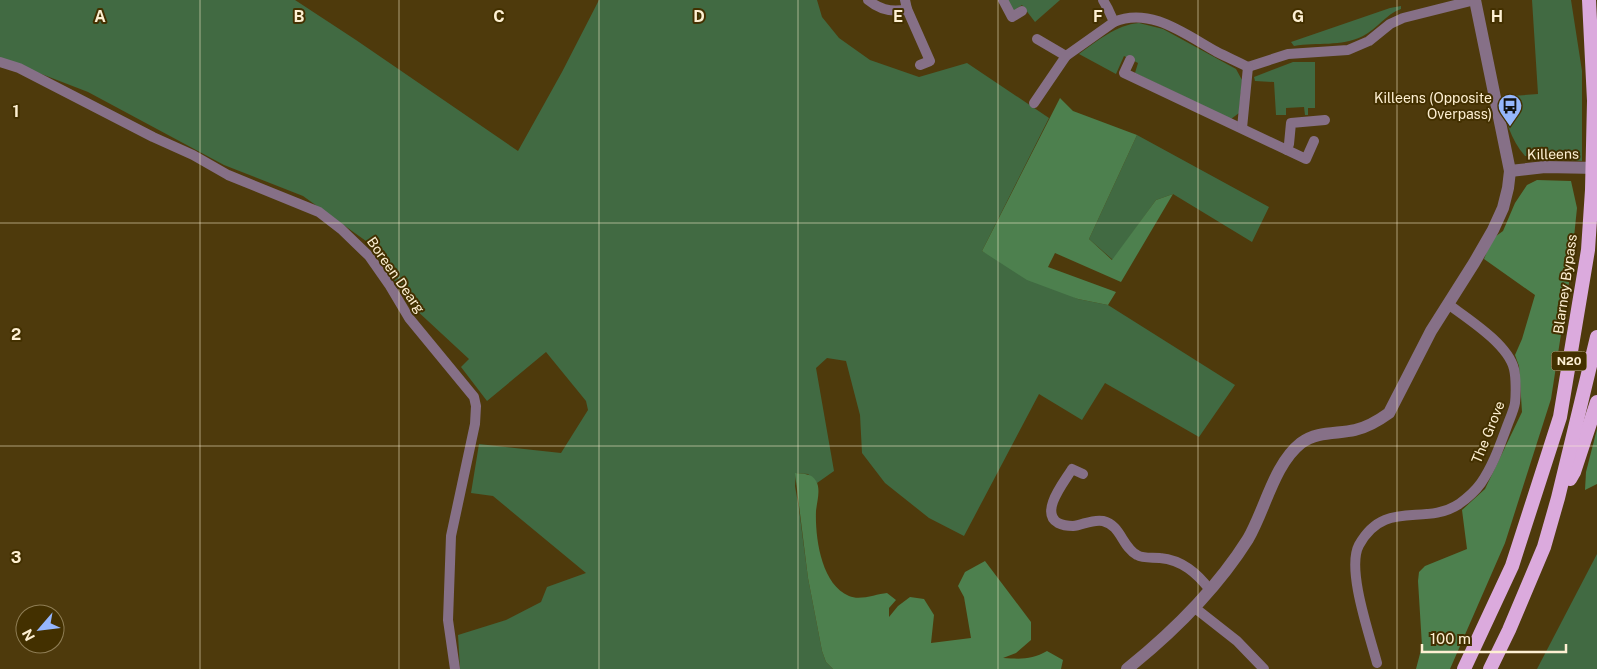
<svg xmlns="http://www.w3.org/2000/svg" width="1597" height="669" viewBox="0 0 1597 669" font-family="'Public Sans',sans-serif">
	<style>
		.green { fill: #416a42 }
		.forest { fill: #4d804e }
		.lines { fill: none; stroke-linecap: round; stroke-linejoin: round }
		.minor { stroke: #867087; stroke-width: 10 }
		.tertiary { stroke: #867087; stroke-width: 12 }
		.trunk { stroke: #dbaadd; stroke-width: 14 }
		.grid { fill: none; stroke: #fef0d3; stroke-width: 1; stroke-opacity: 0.55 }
		.labels { text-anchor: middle; stroke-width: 4; stroke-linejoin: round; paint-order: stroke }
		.shield { fill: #433000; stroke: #c6b694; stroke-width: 1 }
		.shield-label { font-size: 12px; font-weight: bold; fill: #fef0d3 }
		.poi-label { font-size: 14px; fill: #fef0d3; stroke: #433000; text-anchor: end }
		.street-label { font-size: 14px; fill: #fef0d3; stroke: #433000 }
		.grid-label { font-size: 16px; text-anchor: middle; font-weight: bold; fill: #fef0d3; stroke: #433000; stroke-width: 4; stroke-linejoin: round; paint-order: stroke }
	</style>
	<rect width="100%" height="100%" fill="#4e3a0c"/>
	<g class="green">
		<polygon points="0,0 295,0 356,40 518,151 562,72 599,0 817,0 822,17 839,38 870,60 919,77 967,63 1049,118 982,251 1078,299 1108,305 1235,385 1199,437 1105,383 1082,420 1039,394 964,536 929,518 885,483 862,453 860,415 846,361 827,358 816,368 834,471 817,483 808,474 796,473 795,486 799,509 808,578 822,651 826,662 833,669 460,669 458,635 506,620 541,602 547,587 586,573 493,496 471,493 479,444 561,453 588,410 586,401 546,352 487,401 461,367 469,359 414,308 366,241 303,196 224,165 88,92 0,58"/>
		<polygon points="1007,0 1060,0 1035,22 1022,5 1013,11"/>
		<path d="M1532 0H1571L1582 71V161L1525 156C1510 139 1506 119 1499 97L1538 94Z"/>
		<path d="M1401 6V9C1386 14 1377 29 1363 36 1340 47 1318 42 1294 46L1291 42 1390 8Z"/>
		<path d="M1139 23 1163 29 1236 69 1242 80 1239 113 1231 119 1135 73 1138 63 1124 56 1116 74 1079 54C1097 41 1116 25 1139 23Z"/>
		<polygon points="1293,62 1315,62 1315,108 1308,108 1308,115 1305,115 1304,107 1286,108 1286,115 1276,115 1274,82 1255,81 1254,77"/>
		<polygon points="1137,135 1269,207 1252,242 1173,194 1156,200 1113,260 1089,239"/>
		<polygon points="1597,554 1597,669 1537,669"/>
	</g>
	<g class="forest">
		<polygon points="1060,98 1073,111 1137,135 1089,239 1112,260 1156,200 1173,194 1121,282 1055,253 1048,267 1116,292 1108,305 1078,299 1027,280 982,251"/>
		<polygon points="1537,180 1571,181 1577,208 1570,276 1551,399 1505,543 1450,669 1416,669 1422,646 1418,581 1419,572 1425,566 1467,549 1462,510 1485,489 1522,412 1519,366 1515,355 1522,339 1535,295 1484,259 1492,239 1503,231 1515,203 1527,185"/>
		<polygon points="1597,429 1597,484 1585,490 1586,472"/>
		<path d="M795 473C803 474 812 473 816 481 821 489 817 501 816 511 815 537 821 584 849 596 860 601 876 594 887 593L896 600 889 608V617L898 606 910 597 924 599 934 615 931 643 971 638 964 597 958 586 965 572 985 561 1031 622V640L1016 653 1003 658C1020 659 1032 660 1047 651L1063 660 1061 669H833L826 662 822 651 808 578Z"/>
	</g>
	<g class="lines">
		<g class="minor">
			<path d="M868 0C880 10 892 13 907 9"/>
			<polyline points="905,0 907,9 930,61 920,65"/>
			<polyline points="1003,0 1012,17 1022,11"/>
			<polyline points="1103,0 1108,9 1114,22"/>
			<polyline points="1037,39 1066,56"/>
			<polyline points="1130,60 1124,73 1306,159 1314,141"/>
			<polyline points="0,62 19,68 153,137 193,155 228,175 319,212 341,229 369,256 390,286 409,318 474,397 476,406 475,424 451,536 448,620 455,669"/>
			<polyline points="1248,67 1288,54 1348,50 1369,41 1390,24 1403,18 1475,0"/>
			<path d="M1034 103 1066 56 1114 22C1150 6 1186 35 1217 52 1227 57 1238 62 1248 67"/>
			<polyline points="1242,128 1248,67"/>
			<polyline points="1287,150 1289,144 1291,123 1325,120"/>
			<path d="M1083 474 1072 469C1065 481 1039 512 1058 523 1062 525 1067 526 1073 526 1083 525 1092 519 1103 521 1121 525 1122 547 1137 555 1144 559 1153 557 1160 558 1182 560 1197 573 1210 590"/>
			<polyline points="1195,608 1237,641 1264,669"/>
			<path d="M1377 663C1370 636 1346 569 1359 545 1385 498 1424 527 1459 504 1466 499 1476 490 1481 483 1494 464 1501 442 1509 421 1511 416 1514 409 1515 403 1516 395 1516 377 1514 369 1508 344 1468 319 1448 304"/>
		</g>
		<g class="tertiary">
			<polyline points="1510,171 1545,167 1597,168"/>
			<path d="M1127 669C1173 632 1216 590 1248 539 1265 510 1274 464 1301 443 1317 431 1337 434 1355 430 1368 427 1378 421 1389 413L1431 331 1474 263 1493 230 1503 208 1508 188 1510 171 1475 0"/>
		</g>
		<g class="trunk">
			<polyline points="1570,479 1574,472 1597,402"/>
			<polyline points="1464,669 1512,566 1560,417 1588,250 1592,190 1594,101 1589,0"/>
			<polyline points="1490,669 1509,630 1544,547 1558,498 1597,337"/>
		</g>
	</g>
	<path class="grid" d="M200 0V669M399 0V669M599 0V669M798 0V669M998 0V669M1198 0V669M1397 0V669M0 223H1597M0 446H1597"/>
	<defs>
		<symbol id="bus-pin" viewBox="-11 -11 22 30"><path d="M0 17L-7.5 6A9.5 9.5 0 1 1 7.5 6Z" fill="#95b6fd" stroke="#433000"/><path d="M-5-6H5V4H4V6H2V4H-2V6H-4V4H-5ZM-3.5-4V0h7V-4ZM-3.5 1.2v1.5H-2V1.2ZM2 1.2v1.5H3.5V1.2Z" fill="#111"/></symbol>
	</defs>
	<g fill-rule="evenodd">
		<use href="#bus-pin" x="1496" y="92" width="28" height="38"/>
	</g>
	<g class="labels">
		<rect class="shield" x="1551.5" y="351.5" width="35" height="19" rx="4"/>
		<g class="shield-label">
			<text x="1569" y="365">N20</text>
		</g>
		<g class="poi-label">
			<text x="1492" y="103">Killeens (Opposite<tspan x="1492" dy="16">Overpass)</tspan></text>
		</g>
		<g class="street-label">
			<text transform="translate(1553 154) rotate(-1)" y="5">Killeens</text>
			<text transform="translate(396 275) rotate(55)" y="5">Boreen Dearg</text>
			<text transform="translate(1565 284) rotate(-82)" y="5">Blarney Bypass</text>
			<text transform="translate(1488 432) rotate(-68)" y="5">The Grove</text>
		</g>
	</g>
	<g class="grid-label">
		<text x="100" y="22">A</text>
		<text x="299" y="22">B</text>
		<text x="499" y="22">C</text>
		<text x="699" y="22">D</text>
		<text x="898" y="22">E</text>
		<text x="1098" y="22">F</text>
		<text x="1298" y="22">G</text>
		<text x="1497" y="22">H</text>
		<text x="16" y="117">1</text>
		<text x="16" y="340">2</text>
		<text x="16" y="563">3</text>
	</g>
	<g transform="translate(40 629) rotate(242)"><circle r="24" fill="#433000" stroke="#8e7d54"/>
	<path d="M0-4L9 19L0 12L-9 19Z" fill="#95b6fd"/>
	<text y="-8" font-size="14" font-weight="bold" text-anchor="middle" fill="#fef0d3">N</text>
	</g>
	<path d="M1422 644v8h144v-8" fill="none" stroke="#fef0d3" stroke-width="2.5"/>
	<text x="1430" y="644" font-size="15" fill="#fef0d3" stroke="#433000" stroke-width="4" paint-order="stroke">100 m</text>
</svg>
